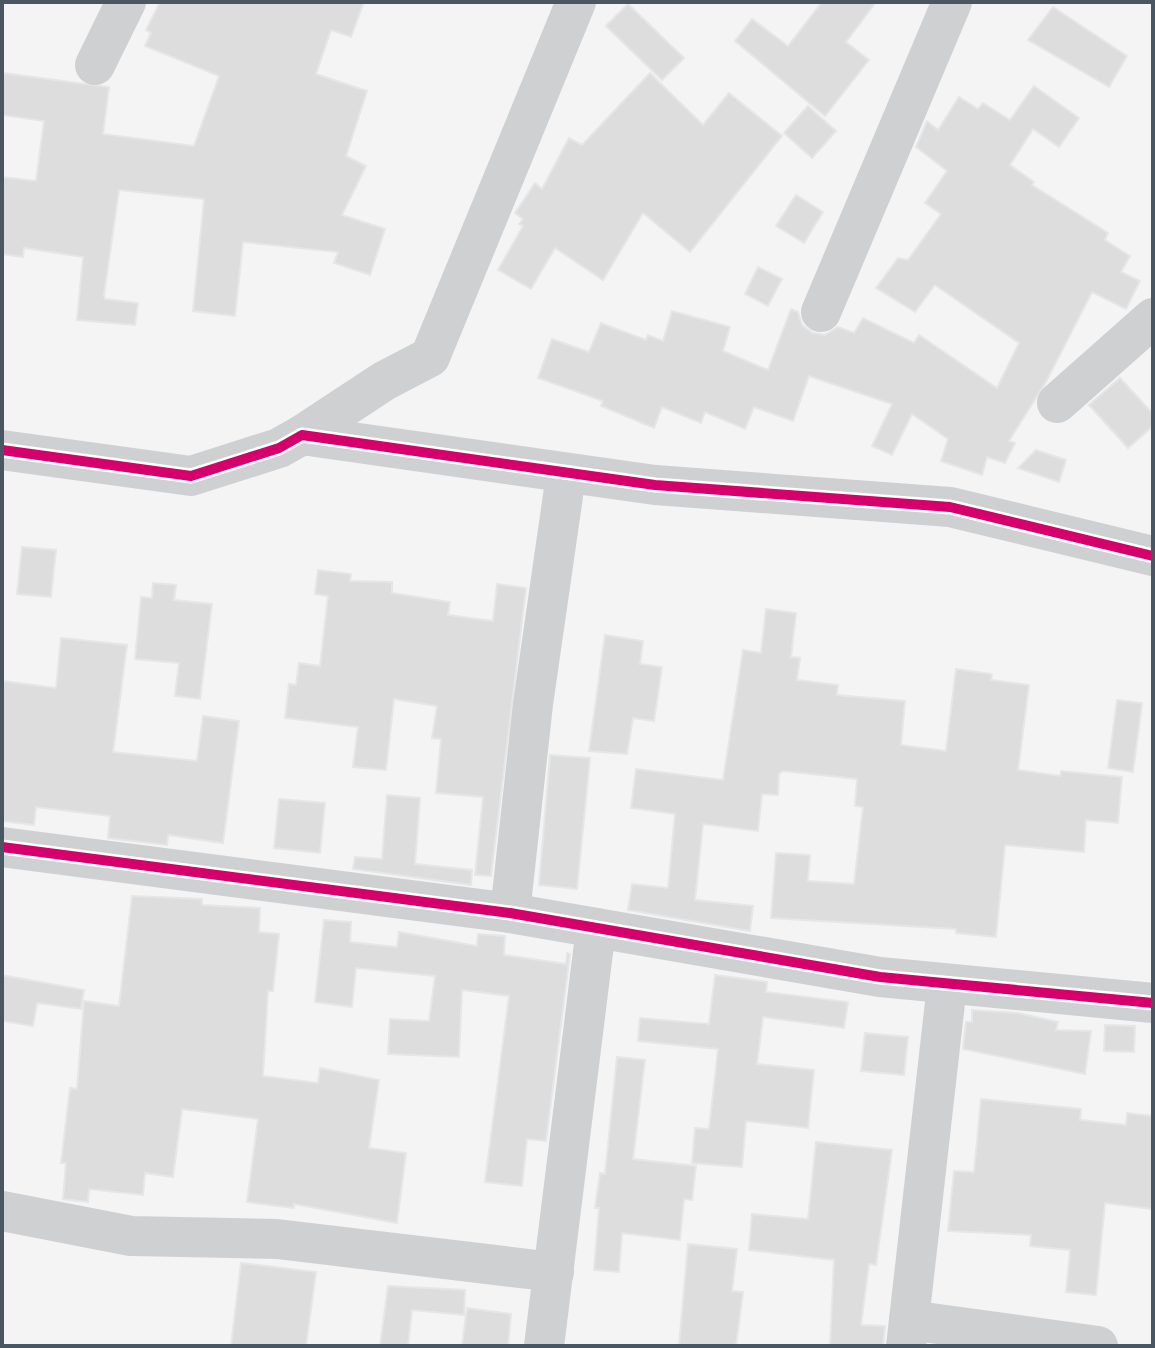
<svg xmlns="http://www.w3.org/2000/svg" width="1155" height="1348" viewBox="0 0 1155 1348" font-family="Helvetica,sans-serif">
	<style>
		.building { fill: #ddddde; stroke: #e5e6e7; stroke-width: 2 }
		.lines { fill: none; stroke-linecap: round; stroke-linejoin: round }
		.minor { stroke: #ced0d2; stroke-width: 40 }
		.cycleway-casing { stroke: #fff; stroke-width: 15 }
		.cycleway { stroke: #d6006c; stroke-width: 10 }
	</style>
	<rect width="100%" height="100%" fill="#f4f4f4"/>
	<g class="building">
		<polygon points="160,2 364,2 351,37 331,30 316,74 367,91 346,156 366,166 342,215 385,229 370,275 334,263 338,252 243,242 235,316 193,311 204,199 119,190 104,295 105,299 138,303 135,325 77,320 83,257 24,248 23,257 2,254 2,177 36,181 44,121 2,115 2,73 109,87 103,134 194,146 219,76 145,46 151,33 146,30"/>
		<polygon points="822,2 876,2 846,42 869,60 825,116 735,41 752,19 788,46"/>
		<polygon points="628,4 684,58 662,80 606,26"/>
		<polygon points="1053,7 1127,56 1109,87 1028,40"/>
		<polygon points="650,73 703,125 729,93 782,136 690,252 643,213 603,280 555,248 531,289 498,270 523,226 519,224 523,219 515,213 535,183 542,189 569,138 582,145"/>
		<polygon points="1034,86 1079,118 1059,147 1033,129 1010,165 1034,182 1032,185 1108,233 1105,240 1130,256 1121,272 1140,281 1126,309 1092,292 1046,382 1009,441 1015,443 1005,463 987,457 982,475 941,461 948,439 912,414 892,455 872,446 892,404 809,376 793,421 754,407 745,429 705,412 701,423 662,407 654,428 601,406 603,401 538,378 552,339 589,352 601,323 646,340 648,335 663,341 672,311 730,327 723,351 768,370 791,309 798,312 802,325 813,333 825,335 838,327 854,333 863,318 914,343 919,335 997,388 1019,343 935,285 915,312 876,288 898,258 908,260 941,214 925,203 947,171 916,147 927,121 938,130 959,97 978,109 983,103 1010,120"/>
		<polygon points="808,106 836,131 812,158 784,133"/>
		<polygon points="796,195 823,212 804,243 776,226"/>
		<polygon points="758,267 782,279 768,306 745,294"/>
		<polygon points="1120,378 1153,414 1153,426 1128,448 1089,405"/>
		<polygon points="1036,450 1066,460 1059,482 1018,468"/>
		<polygon points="22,547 56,550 51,597 17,594"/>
		<polygon points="318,570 351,574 350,581 392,582 392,593 450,602 448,615 493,621 497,584 526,588 491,876 475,875 483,797 436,793 441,739 432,738 437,706 394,699 386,770 353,767 358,727 285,718 289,684 296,685 299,663 320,666 328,596 315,594"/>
		<polygon points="153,583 176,585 174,600 212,604 200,699 175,696 179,663 135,659 141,597 152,598"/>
		<polygon points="766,609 796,613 791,657 800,658 797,680 838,685 837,695 905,701 901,745 946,751 956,669 992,674 991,680 1029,685 1018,770 1060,776 1061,771 1122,777 1118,823 1086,820 1084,852 1005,845 996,937 956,933 956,929 771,918 776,853 810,855 808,881 854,884 863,807 855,806 857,779 783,771 779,774 778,795 762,794 758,831 703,824 695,900 753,906 750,931 628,910 632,884 668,888 675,814 631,808 636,769 723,780 743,650 761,653"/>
		<polygon points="605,635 643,641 640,664 662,667 654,721 633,718 627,754 589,751"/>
		<polygon points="61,638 127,645 113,752 197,761 203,716 239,721 223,843 168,835 167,845 108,838 110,816 36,807 34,825 2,821 2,681 56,688"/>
		<polygon points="1117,700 1142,703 1133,772 1108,768"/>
		<polygon points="550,755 590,758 577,889 539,885"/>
		<polygon points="387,795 420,798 415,864 472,870 471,885 353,869 355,857 382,859"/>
		<polygon points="279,799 325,803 320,853 274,848"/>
		<polygon points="132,896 202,899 202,905 260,908 259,932 279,934 273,991 268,991 263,1076 318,1083 320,1068 379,1080 369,1148 406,1153 397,1223 294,1204 294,1208 247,1202 258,1119 182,1109 173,1177 145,1173 143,1195 89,1189 88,1202 63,1199 66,1163 61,1163 70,1088 77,1089 84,1001 119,1006"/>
		<polygon points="324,920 351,922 350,942 397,947 399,932 477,946 478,934 505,936 504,955 566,964 567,953 570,954 546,1141 527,1139 522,1186 485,1182 509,996 462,990 459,1057 388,1054 390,1019 429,1021 435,976 356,968 352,1007 315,1002"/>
		<polygon points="2,975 84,990 81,1009 37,1003 33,1026 2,1021"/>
		<polygon points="715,975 767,982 766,992 848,1002 844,1028 763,1017 757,1064 814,1070 808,1128 746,1121 742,1167 692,1163 695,1128 709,1129 718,1049 638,1041 640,1018 709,1024"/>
		<polygon points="972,1010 1018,1013 1058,1022 1056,1030 1091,1031 1085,1074 963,1049 966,1022 972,1022"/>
		<polygon points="1105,1025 1135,1026 1134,1052 1104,1051"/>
		<polygon points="865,1033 908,1037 904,1075 861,1071"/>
		<polygon points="617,1057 645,1060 633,1159 696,1166 692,1200 684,1199 680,1240 622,1233 619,1272 594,1270 599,1208 595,1208 600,1173 605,1174"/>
		<polygon points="981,1099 1081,1109 1080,1120 1126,1125 1127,1113 1153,1116 1153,1209 1105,1203 1096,1295 1066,1292 1070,1250 1030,1246 1031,1235 948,1231 954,1171 974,1172"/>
		<polygon points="816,1142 892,1150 876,1265 869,1264 861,1325 885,1326 883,1346 830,1346 834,1260 749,1250 752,1214 808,1219"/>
		<polygon points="688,1244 737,1249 732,1291 743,1292 736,1346 679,1346"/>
		<polygon points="241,1263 316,1272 306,1346 231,1346"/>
		<polygon points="388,1286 465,1290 464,1315 412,1310 408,1346 380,1346"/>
		<polygon points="467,1308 511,1314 508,1346 462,1346"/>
	</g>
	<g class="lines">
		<g class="minor">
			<polyline points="95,65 126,2"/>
			<polyline points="821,312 952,2"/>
			<polyline points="1057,403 1153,318"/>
			<polyline points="302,435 384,381 430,357 576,2"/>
			<polyline points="2,450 191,476 279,448 302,435 655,485 950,507 1153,556"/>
			<polyline points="2,847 510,913 880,977 1153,1003"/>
			<polyline points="510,913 533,704 566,475"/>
			<polyline points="2,1211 131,1236 277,1239 554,1272"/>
			<polyline points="909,1320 947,985"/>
			<polyline points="544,1346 596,928"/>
			<polyline points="906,1346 909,1320 1098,1346"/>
		</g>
		<defs>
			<g id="cycleway">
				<polyline points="2,450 191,476 279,448 302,435 655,485 950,507 1153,556"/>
				<polyline points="2,847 510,913 880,977 1153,1003"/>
			</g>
		</defs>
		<use href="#cycleway" class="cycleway-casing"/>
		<use href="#cycleway" class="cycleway"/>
	</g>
	<rect width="1155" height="1348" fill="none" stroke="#4a5661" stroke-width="8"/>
</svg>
